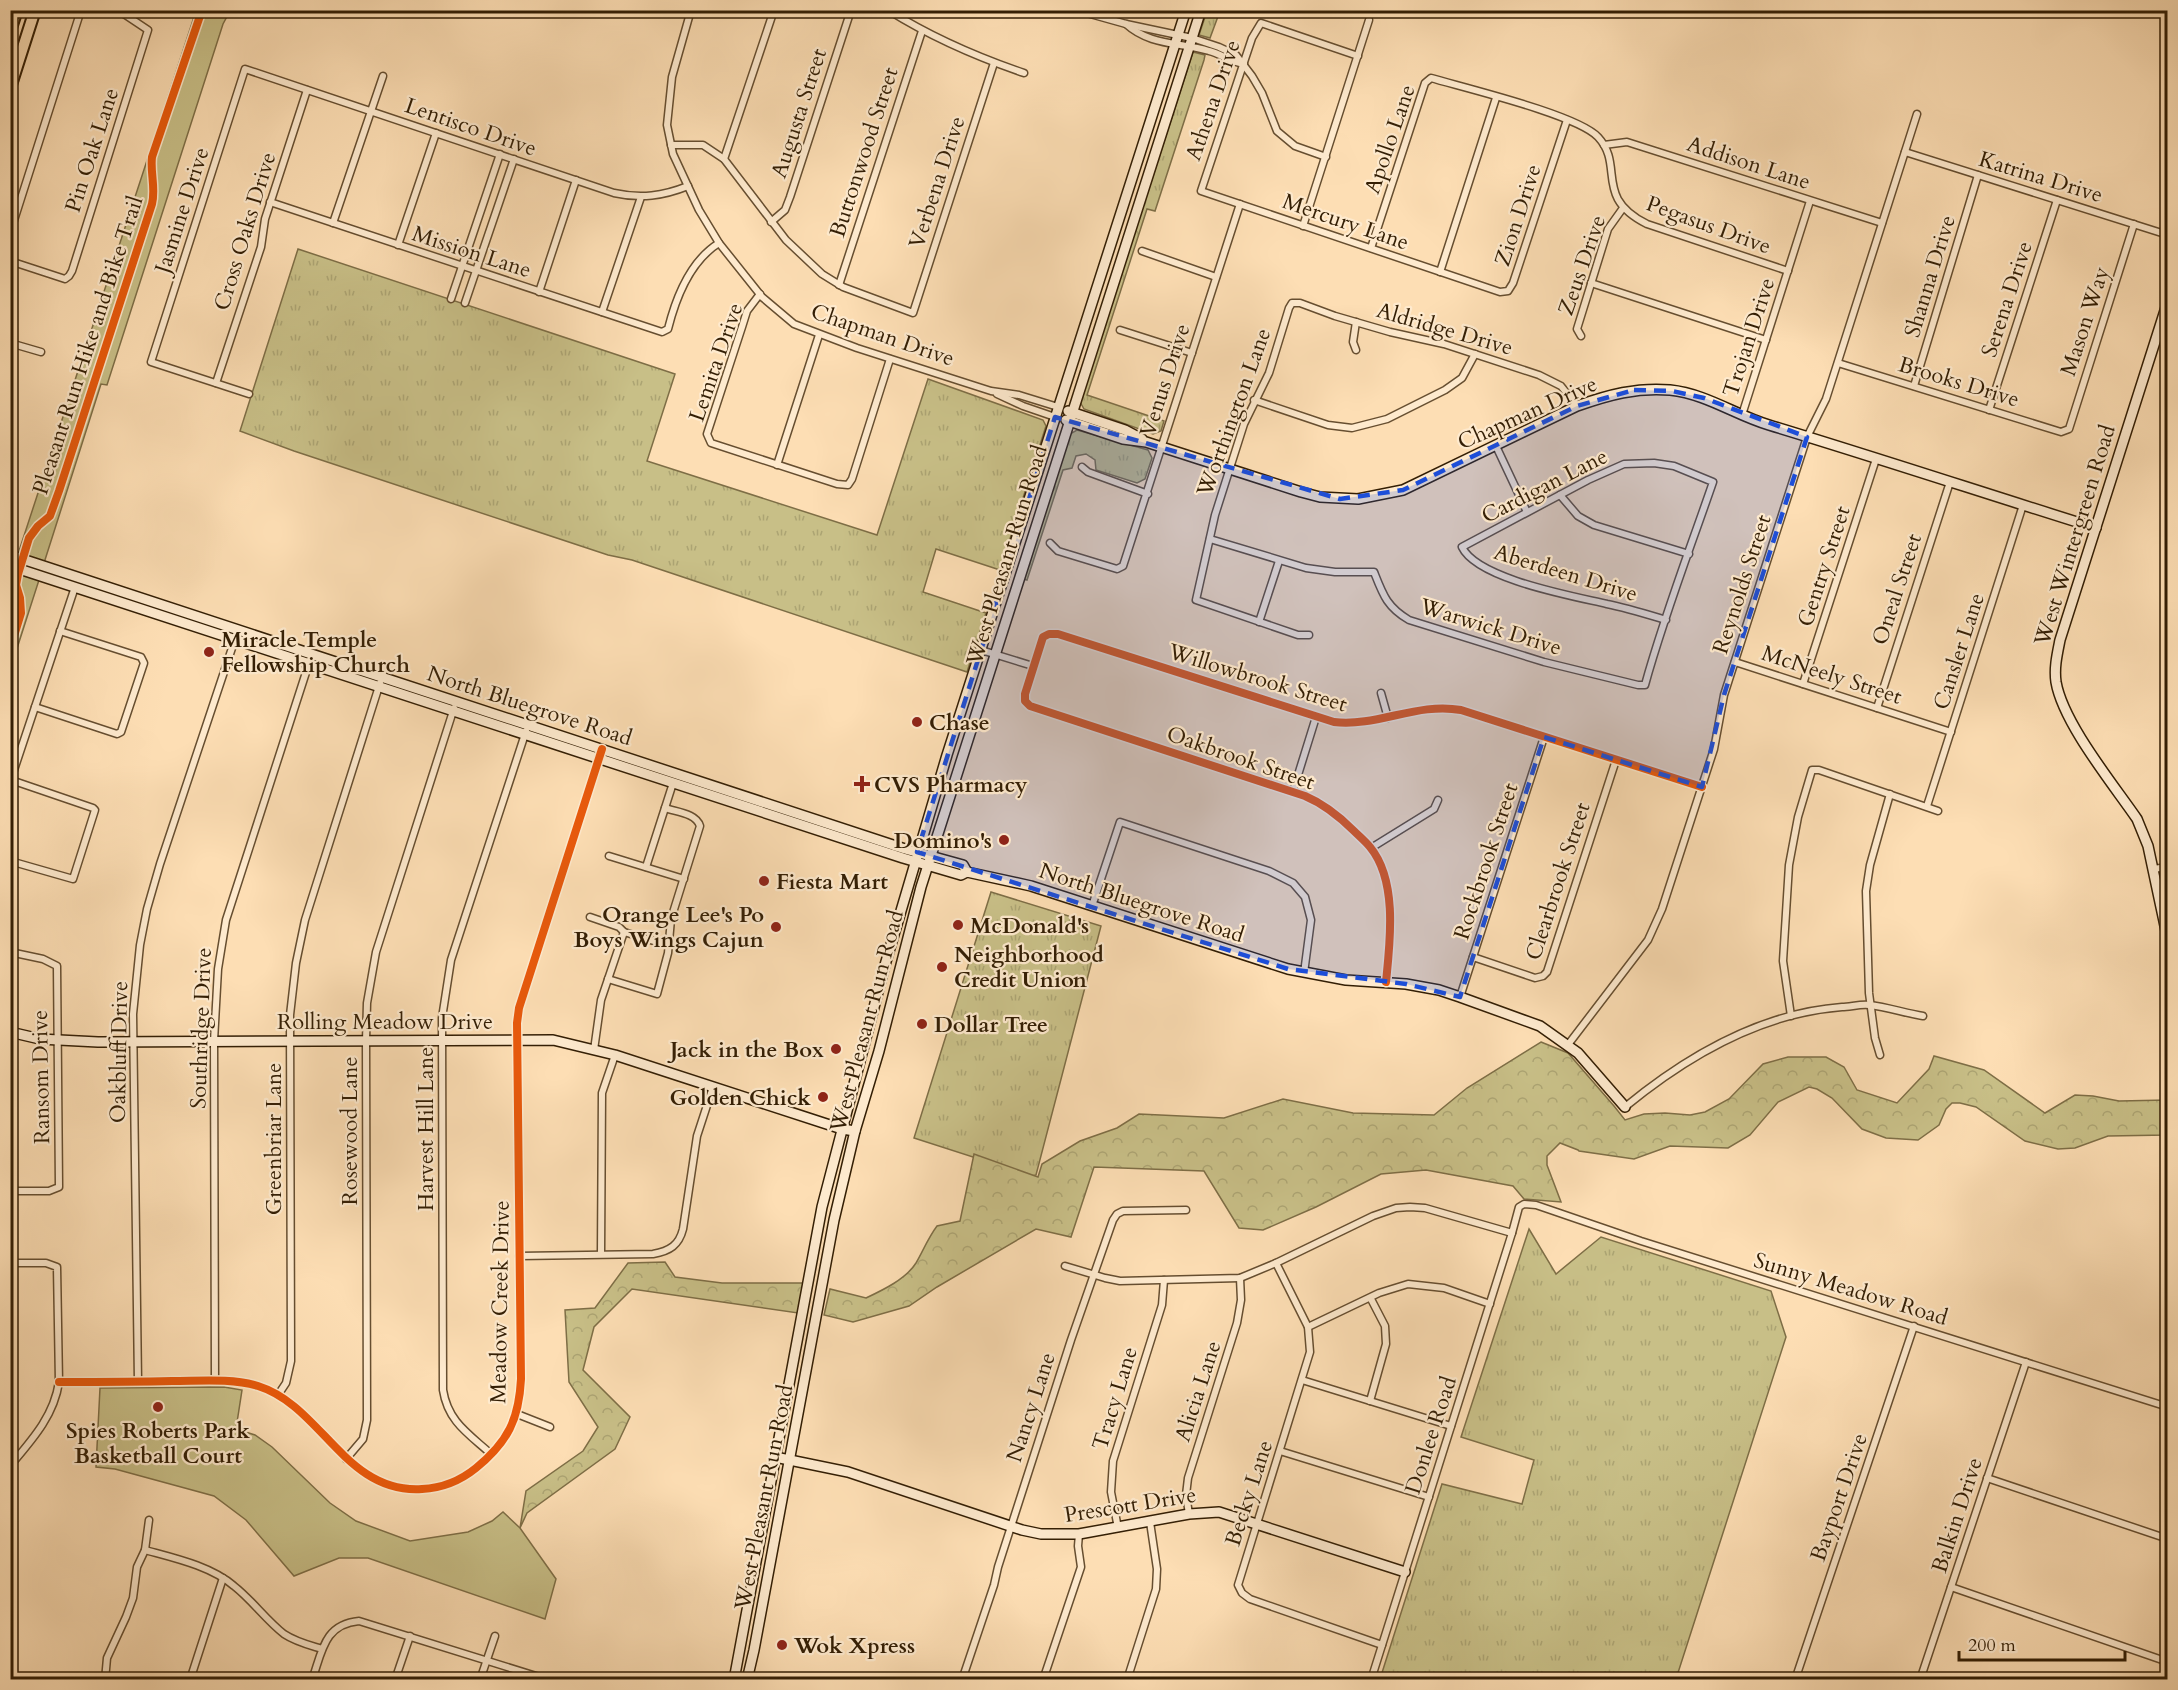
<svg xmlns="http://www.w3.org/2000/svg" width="2178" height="1690" viewBox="0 0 2178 1690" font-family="Cardo,serif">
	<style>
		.grass { fill: url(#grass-tufts); stroke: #7e6e46; stroke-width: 1.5 }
		.forest { fill: url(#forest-crowns); stroke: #7e6e46; stroke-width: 1.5 }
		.park { fill: #c8bf87; stroke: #7e6e46; stroke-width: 1.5 }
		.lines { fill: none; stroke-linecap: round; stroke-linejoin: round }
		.street-casing { stroke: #664e30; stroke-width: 9 }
		.secondary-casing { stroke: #331e04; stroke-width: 12 }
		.primary-casing { stroke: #331e04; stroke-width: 14 }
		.street { stroke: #feeace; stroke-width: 6 }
		.secondary { stroke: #feeace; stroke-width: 9 }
		.primary { stroke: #fddeb4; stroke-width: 10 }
		.cycleway-casing { stroke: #feeace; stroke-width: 11 }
		.cycleway { stroke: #e8590c; stroke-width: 8 }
		.marked { fill: #1d4ed8; fill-opacity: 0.2; stroke: #1d4ed8; stroke-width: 4.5; stroke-dasharray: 12 8; stroke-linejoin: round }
		.poi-dot { fill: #8f2418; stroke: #feeace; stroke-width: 2 }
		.labels { text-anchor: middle; stroke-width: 4.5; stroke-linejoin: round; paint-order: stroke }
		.street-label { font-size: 22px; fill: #331e04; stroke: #feeace }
		.poi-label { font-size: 22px; font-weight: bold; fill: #331e04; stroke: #feeace; text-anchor: start }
	</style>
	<defs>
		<pattern id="grass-tufts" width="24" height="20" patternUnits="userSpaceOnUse" patternTransform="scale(1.5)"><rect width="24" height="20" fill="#c8bf87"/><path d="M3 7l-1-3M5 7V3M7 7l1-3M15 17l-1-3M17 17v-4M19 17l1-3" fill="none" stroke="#aca473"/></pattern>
		<pattern id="forest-crowns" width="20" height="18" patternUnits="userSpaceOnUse" patternTransform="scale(1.5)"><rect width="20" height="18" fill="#c8bf87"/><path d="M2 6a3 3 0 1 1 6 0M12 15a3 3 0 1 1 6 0" fill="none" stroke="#aca473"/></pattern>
	</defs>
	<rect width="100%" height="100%" fill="#fddeb4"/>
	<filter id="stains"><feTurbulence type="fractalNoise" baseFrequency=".00333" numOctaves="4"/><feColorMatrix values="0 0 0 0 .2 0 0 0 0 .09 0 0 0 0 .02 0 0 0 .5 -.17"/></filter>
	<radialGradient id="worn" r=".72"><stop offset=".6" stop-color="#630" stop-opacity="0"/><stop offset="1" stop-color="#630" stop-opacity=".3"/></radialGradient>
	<g class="grass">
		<polygon points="1207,11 1220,11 1210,38 1199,35"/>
		<polygon points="1193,52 1205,55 1204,60 1155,211 1147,209 1087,395 1164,421 1161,431 1153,434 1084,409 1080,402"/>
		<polygon points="298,249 675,374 647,461 877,535 928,379 1043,420 1046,426 1000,570 936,549 923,592 986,613 967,672 632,560 608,555 294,451 240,431"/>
		<polygon points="1077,430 1148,450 1152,458 1145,479 1137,483 1096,470 1095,460 1086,454 1076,456 1072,468 1063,470 1027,580 1023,579 1070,434"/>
		<polygon points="991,892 1101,926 1036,1175 1032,1176 914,1138"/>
		<polygon points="1529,1229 1556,1274 1601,1237 1771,1291 1786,1337 1676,1679 1380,1679 1442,1484 1522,1504 1534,1460 1461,1437"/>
	</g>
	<g class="forest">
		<path d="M1541 1042 1568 1053 1614 1106 1625 1120 1644 1114 1665 1113 1690 1115 1705 1112 1729 1099 1763 1064 1788 1057H1826L1844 1067 1857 1090 1897 1103 1929 1069 1934 1056 1984 1070 2045 1113 2075 1095 2093 1096 2119 1101 2167 1100V1135L2108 1136 2075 1148 2058 1149 2025 1141 1976 1107 1960 1103H1952L1946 1109 1939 1125 1918 1140 1886 1138 1862 1129 1832 1098 1817 1089 1809 1087 1778 1102 1750 1135 1728 1148 1670 1146 1634 1159 1579 1151 1578 1150 1560 1143 1547 1156V1165L1561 1202 1524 1199 1513 1186 1426 1170 1381 1174 1316 1207 1263 1230 1239 1228 1204 1171 1094 1167 1071 1237 1036 1229 937 1287 909 1306 853 1322 824 1315 830 1289 866 1298C883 1290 906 1279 916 1263 923 1251 928 1238 937 1226L960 1221 974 1154 1038 1177 1042 1164 1080 1141 1117 1128 1139 1114 1224 1118 1283 1099 1353 1113 1434 1115 1467 1088Z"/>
		<polygon points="665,1262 675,1277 722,1283 803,1283 798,1313 632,1289 594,1327 583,1370 630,1417 615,1449 527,1513 520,1528 526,1491 583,1451 598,1427 569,1382 565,1310 595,1308 628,1263"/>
	</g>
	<g class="park">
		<polygon points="196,11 230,11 223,24 107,385 101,384 44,563 18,554"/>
		<polygon points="14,572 39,580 11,667 10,601 14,589 10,586"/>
		<polygon points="224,1387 242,1390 236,1429 255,1435 272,1447 330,1503 356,1521 410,1541 468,1532 492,1521 503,1512 520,1528 556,1579 545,1619 368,1558 339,1558 294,1576 246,1520 214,1496 115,1469 96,1467 100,1388"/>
	</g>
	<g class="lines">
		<defs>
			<g id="street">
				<polyline points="691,10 672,77 667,125 673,154 699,210 719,243 762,297 794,324 857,348 991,391 1019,395 1058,407"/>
				<path d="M888 10C931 37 977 57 1024 73"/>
				<polyline points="1076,10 1126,24 1192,38 1219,47 1236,55 1252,76 1262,93 1277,131 1295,146 1326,157"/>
				<path d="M1126 24C1150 46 1180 42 1209 51 1221 54 1231 62 1244 64"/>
				<polyline points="1358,56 1261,23 1252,38 1201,191 1500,292 1508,291 1513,283 1567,120"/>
				<polyline points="671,145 703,145 724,159 786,240 822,274 843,287 913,313 994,63"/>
				<polyline points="1604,145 1627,142 1882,223"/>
				<polyline points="1905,152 2168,235"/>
				<polyline points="724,159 774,10"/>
				<path d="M270 202 662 332 668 329C676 297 690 261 719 243"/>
				<polyline points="771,222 785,210 790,197 851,10"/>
				<polyline points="333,223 383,76"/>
				<polyline points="1303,226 1369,20"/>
				<polyline points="10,233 81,10"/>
				<polyline points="398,245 436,133"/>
				<path d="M1371 248 1425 83 1431 78C1465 88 1578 115 1598 137 1625 166 1593 197 1647 224L1788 271"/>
				<polyline points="1142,251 1216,277"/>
				<polyline points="10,261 65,279 69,276 72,271 148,30 118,10"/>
				<polyline points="1440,272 1496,98"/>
				<polyline points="1591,283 1766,340"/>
				<polyline points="839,285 922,31"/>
				<polyline points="539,292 576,180"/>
				<polyline points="760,294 747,311 742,327 707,434 711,443 837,484 848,485 852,479 890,359"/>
				<polyline points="451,299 500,154"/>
				<polyline points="465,303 514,159"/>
				<polyline points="602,312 641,197"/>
				<polyline points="1120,330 1192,353"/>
				<polyline points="1581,336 1577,329 1608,229 1623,208"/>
				<polyline points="10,343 41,352"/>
				<polyline points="1356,350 1353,342 1356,322"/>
				<polyline points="1838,363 2061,432 2069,429 2134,224"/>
				<polyline points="216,383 261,247 265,219 307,90"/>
				<polyline points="1914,386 1978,175"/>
				<path d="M249 394 151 362 245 69 614 193C641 199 663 196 688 186"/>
				<polyline points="997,394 1023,406 1055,417"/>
				<polyline points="1254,400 1328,425 1352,428 1387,419 1445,390 1462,378 1475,354"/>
				<polyline points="1989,410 2057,200"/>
				<polyline points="1742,415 1810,201"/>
				<polyline points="1496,446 1527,512"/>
				<polyline points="777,465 819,335"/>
				<polyline points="1082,467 1088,472 1148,494"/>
				<polyline points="1560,495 1578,516 1594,525 1689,554"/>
				<path d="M1210 539 1306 568 1335 572H1374C1383 595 1387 607 1409 620L1544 662 1638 685H1645C1664 616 1690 549 1713 482L1674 466 1654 463 1624 464 1588 480 1462 547C1477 579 1573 596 1607 604 1627 608 1646 614 1666 620"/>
				<polyline points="1050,543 1058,551 1117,569 1123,566 1240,204"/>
				<polyline points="1259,622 1279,561"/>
				<polyline points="1309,635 1298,635 1196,600 1215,515 1244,424 1269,373 1289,308 1292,303 1300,303 1335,316 1390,332 1444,344 1539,375 1561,386 1577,406"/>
				<polyline points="981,650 1033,666"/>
				<polyline points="1735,662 1951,732"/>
				<polyline points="1803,684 1876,459"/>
				<polyline points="1381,693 1388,718"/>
				<polyline points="35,707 117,734 121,732 144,663 141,657 60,631"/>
				<polyline points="1877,708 1950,482"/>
				<polyline points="10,782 75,587"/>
				<polyline points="1293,791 1316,717"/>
				<polyline points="1927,806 2023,505"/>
				<polyline points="1371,848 1434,809 1438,800"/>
				<polyline points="609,856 684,879"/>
				<polyline points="10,861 73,879 95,810 93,808 11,780"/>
				<polyline points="646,867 673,783"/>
				<polyline points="2153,869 2168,867"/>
				<polyline points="1092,906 1120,822 1269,871 1293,883 1305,897 1311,920 1304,973"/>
				<polyline points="590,917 619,927 624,932 670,946"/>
				<polyline points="10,952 43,959 57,966 59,1187 49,1191 10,1191"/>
				<polyline points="1473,957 1535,978 1543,976 1547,972 1616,760"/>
				<path d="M608 979 657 994 668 953 671 919 700 826C696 813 676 812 665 808"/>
				<path d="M1386 982C1390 942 1398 881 1370 847 1365 841 1359 836 1354 831 1339 816 1324 804 1305 796L1030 706 1025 701V694L1043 637 1049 634H1058L1334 722C1378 727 1417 702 1461 710L1702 787"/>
				<polyline points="1460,997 1544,737"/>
				<polyline points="1791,1016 1783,961 1789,865 1798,817 1812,770 1819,770 1938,811"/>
				<polyline points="1567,1046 1648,940 1662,909 1714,749 1724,695 1807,437 1826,399 1917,114"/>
				<polyline points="594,1050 601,1000 624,932"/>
				<polyline points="1880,1055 1875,1038 1869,993 1866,891 1870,865 1890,794"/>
				<path d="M1625 1107C1687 1056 1761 1013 1842 1007 1850 1007 1860 1004 1869 1005 1887 1007 1905 1013 1923 1016"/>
				<polyline points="601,1254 602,1093 615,1055"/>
				<path d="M519 1256 653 1254C670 1251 679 1245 683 1229L697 1136 713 1087"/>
				<path d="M10 1263H46L57 1267 59 1382C54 1416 32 1440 10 1466"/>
				<polyline points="1276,1263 1308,1327 1310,1352 1238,1585 1242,1593 1250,1599 1382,1645"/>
				<polyline points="1065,1266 1105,1278 1120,1281 1240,1278 1276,1263 1373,1216 1396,1208 1410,1207 1425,1208 1512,1233"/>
				<polyline points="1308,1327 1379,1293 1408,1284 1444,1288 1490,1304"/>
				<polyline points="1302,1380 1451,1426"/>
				<polyline points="215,1381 214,1041 218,969 226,920 310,660"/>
				<path d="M59 1382C96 1382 134 1382 172 1381 200 1381 231 1378 258 1386 322 1406 345 1494 422 1489 443 1488 460 1481 476 1468 508 1442 519 1419 521 1379L517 1023 519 1008 600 755"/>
				<polyline points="138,1382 133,1014 140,945 147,909 160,864 238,630"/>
				<polyline points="278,1395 286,1383 291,1361 290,1015 296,963 305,920 380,683"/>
				<polyline points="1370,1401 1386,1344 1385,1326 1371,1299"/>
				<polyline points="517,1414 550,1427"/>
				<polyline points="1280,1451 1429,1497"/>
				<path d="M491 1454C469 1434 448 1422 443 1390L442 1018 451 960 526 731"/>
				<polyline points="346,1459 363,1439 367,1420 366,1041 367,1003 376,952 454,708"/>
				<polyline points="1987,1478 2168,1539"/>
				<polyline points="1189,1514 1186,1495 1188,1478 1237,1323 1241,1300 1240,1278"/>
				<polyline points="1118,1528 1111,1492 1113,1461 1162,1305 1164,1280"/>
				<path d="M145 1550C174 1558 211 1566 234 1586 252 1600 266 1620 284 1634 296 1642 309 1645 322 1649"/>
				<polyline points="1951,1587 2168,1662"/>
				<polyline points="105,1680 107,1658 126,1617 133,1598 137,1567 145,1550 149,1520"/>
				<polyline points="190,1680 223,1578"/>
				<path d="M312 1680C322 1652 324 1624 359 1621L549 1680"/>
				<polyline points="395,1680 410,1636"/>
				<polyline points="480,1680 495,1636"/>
				<polyline points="962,1680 994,1585 998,1567 1071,1340 1113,1220 1117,1214 1123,1211 1186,1210"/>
				<polyline points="1043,1680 1081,1567 1078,1546 1079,1534"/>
				<polyline points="1127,1680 1156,1589 1157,1569 1150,1522"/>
				<polyline points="1371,1680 1512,1233 1519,1207 1524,1204 1536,1205 1641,1241 2168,1407"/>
				<polyline points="1795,1680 1914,1326"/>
				<polyline points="1920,1680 2026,1362"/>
			</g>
			<g id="secondary">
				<path d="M2168 301 2060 640C2057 655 2054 668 2056 682 2063 723 2113 784 2137 819L2148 846 2168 940"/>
				<polyline points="1068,411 1125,430 1142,439"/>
				<path d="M1066 420 1123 439 1146 442 1301 492 1320 497 1358 499 1403 490 1577 406C1608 395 1637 387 1670 390 1707 394 1735 415 1769 425 1878 458 1987 494 2096 528"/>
				<polyline points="10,555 905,849 963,865 967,872"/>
				<polyline points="10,566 903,858 961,875 967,872 1031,886 1288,969 1346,980 1406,984 1439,990 1460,997 1540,1026 1578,1053 1625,1107"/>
				<polyline points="10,1032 40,1039 98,1042 553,1040 615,1055 842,1129 855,1131"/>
				<polyline points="775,1457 848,1472 1022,1530 1041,1534 1079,1534 1189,1514 1219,1512 1405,1572"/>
				<polyline points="734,1680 822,1207 885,965 947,755 1186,10"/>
				<polyline points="747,1680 754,1650 834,1220 855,1131 879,1051 921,887 1201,10"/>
			</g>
			<g id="primary">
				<polyline points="10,31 17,10"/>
				<polyline points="10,88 35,10"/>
			</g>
		</defs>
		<use href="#street" class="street-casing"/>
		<use href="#secondary" class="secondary-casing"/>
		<use href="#primary" class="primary-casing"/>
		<use href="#street" class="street"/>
		<use href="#secondary" class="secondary"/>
		<use href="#primary" class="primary"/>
		<defs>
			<g id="cycleway">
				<path d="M10 649 21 613 20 598 16 585 18 574 29 538 38 526 50 516 59 491 152 204C156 188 150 173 152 157L202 10"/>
				<path d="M1386 982C1390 942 1398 881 1370 847 1365 841 1359 836 1354 831 1339 816 1324 804 1305 796L1030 706 1025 701V694L1043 637 1049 634H1058L1334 722C1378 727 1417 702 1461 710L1702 787"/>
				<path d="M59 1382C96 1382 134 1382 172 1381 200 1381 231 1378 258 1386 322 1406 345 1494 422 1489 443 1488 460 1481 476 1468 508 1442 519 1419 521 1379L517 1023 519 1008 602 749"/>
			</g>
		</defs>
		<use href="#cycleway" class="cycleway-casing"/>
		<use href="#cycleway" class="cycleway"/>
	</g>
	<path class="marked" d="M1634 390 1672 391 1704 398 1807 437 1724 695 1702 787 1544 737 1460 997 1406 984 1288 969 917 852 1055 417 1340 499 1403 490 1577 406Z"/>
	<g class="poi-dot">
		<circle cx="209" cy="652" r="6"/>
		<circle cx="917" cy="722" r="6"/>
		<path d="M859 775h6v6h6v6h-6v6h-6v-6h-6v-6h6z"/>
		<circle cx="1004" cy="840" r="6"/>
		<circle cx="764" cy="881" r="6"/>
		<circle cx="958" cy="925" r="6"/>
		<circle cx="776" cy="927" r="6"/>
		<circle cx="942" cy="967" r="6"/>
		<circle cx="922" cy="1024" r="6"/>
		<circle cx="836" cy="1049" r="6"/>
		<circle cx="823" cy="1097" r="6"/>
		<circle cx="158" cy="1407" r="6"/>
		<circle cx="782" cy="1645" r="6"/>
	</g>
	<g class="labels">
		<g class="street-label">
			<text transform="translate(1212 100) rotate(-71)" y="8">Athena Drive</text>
			<text transform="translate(798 113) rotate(-72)" y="8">Augusta Street</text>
			<text transform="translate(471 126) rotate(19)" y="8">Lentisco Drive</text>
			<text transform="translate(1389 139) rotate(-71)" y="8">Apollo Lane</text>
			<text transform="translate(91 150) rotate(-72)" y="8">Pin Oak Lane</text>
			<text transform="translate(863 152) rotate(-72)" y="8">Buttonwood Street</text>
			<text transform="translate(1749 162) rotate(18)" y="8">Addison Lane</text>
			<text transform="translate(2041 176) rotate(17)" y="8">Katrina Drive</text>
			<text transform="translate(936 182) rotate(-72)" y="8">Verbena Drive</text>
			<text transform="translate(181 210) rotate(-72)" y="8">Jasmine Drive</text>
			<text transform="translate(1517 215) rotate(-72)" y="8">Zion Drive</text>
			<text transform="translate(1346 221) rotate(19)" y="8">Mercury Lane</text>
			<text transform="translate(1709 224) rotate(20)" y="8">Pegasus Drive</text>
			<text transform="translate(244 231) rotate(-73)" y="8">Cross Oaks Drive</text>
			<text transform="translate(472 251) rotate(18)" y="8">Mission Lane</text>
			<text transform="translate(1581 265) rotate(-71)" y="8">Zeus Drive</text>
			<text transform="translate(1929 276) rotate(-73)" y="8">Shanna Drive</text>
			<text transform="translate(2006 299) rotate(-72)" y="8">Serena Drive</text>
			<text transform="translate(2084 321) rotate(-72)" y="8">Mason Way</text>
			<text transform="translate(1445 328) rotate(16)" y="8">Aldridge Drive</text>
			<text transform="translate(883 334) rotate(19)" y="8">Chapman Drive</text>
			<text transform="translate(1748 337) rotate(-72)" y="8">Trojan Drive</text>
			<text transform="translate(87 345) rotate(-72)" y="8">Pleasant Run Hike and Bike Trail</text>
			<text transform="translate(715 362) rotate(-71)" y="8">Lemita Drive</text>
			<text transform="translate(1164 380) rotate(-72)" y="8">Venus Drive</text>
			<text transform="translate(1959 381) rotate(17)" y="8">Brooks Drive</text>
			<text transform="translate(1233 412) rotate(-70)" y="8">Worthington Lane</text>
			<text transform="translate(1527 412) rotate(-24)" y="8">Chapman Drive</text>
			<text transform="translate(1544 485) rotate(-27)" y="8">Cardigan Lane</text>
			<text transform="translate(2074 535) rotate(-73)" y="8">West Wintergreen Road</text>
			<text transform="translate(1006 555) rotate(-73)" y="8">West Pleasant Run Road</text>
			<text transform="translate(1823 566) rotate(-72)" y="8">Gentry Street</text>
			<text transform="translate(1566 572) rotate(17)" y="8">Aberdeen Drive</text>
			<text transform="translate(1741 584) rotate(-72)" y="8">Reynolds Street</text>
			<text transform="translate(1896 589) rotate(-72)" y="8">Oneal Street</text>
			<text transform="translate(1491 626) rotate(17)" y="8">Warwick Drive</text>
			<text transform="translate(1958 651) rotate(-72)" y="8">Cansler Lane</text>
			<text transform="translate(1832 674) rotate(18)" y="8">McNeely Street</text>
			<text transform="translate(1258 677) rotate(17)" y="8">Willowbrook Street</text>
			<text transform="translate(530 705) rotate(18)" y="8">North Bluegrove Road</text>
			<text transform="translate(1241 757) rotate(19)" y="8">Oakbrook Street</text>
			<text transform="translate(1485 861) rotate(-72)" y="8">Rockbrook Street</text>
			<text transform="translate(1557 881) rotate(-72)" y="8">Clearbrook Street</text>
			<text transform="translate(1142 902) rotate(18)" y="8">North Bluegrove Road</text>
			<text x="385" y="1029">Rolling Meadow Drive</text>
			<text transform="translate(866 1021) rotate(-75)" y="8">West Pleasant Run Road</text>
			<text transform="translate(200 1028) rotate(-88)" y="8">Southridge Drive</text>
			<text transform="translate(118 1052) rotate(-89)" y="8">Oakbluff Drive</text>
			<text transform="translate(40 1077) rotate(-91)" y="8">Ransom Drive</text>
			<text transform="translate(425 1129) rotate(-90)" y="8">Harvest Hill Lane</text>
			<text transform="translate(349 1131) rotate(-90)" y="8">Rosewood Lane</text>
			<text transform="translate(273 1139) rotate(-90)" y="8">Greenbriar Lane</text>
			<text transform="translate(1851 1288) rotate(17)" y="8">Sunny Meadow Road</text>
			<text transform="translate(499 1302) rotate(-89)" y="8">Meadow Creek Drive</text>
			<text transform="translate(1197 1391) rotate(-72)" y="8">Alicia Lane</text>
			<text transform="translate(1114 1398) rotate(-73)" y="8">Tracy Lane</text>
			<text transform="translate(1030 1407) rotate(-72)" y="8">Nancy Lane</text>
			<text transform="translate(1430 1435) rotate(-72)" y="8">Donlee Road</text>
			<text transform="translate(1248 1493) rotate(-72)" y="8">Becky Lane</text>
			<text transform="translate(763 1497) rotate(-79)" y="8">West Pleasant Run Road</text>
			<text transform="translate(1838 1497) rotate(-71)" y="8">Bayport Drive</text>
			<text transform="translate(1130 1504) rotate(-9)" y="8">Prescott Drive</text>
			<text transform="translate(1956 1515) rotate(-72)" y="8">Balkin Drive</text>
		</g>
		<g class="poi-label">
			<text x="221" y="647">Miracle Temple<tspan x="221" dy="25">Fellowship Church</tspan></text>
			<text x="929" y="730">Chase</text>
			<text x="874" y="792">CVS Pharmacy</text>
			<text x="992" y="848" text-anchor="end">Domino's</text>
			<text x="776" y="889">Fiesta Mart</text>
			<text x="764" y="922" text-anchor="end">Orange Lee's Po<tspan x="764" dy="25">Boys Wings Cajun</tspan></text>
			<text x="970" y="933">McDonald's</text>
			<text x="954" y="962">Neighborhood<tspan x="954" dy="25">Credit Union</tspan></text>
			<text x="934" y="1032">Dollar Tree</text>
			<text x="824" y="1057" text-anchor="end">Jack in the Box</text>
			<text x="811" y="1105" text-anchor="end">Golden Chick</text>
			<text x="158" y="1438" text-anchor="middle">Spies Roberts Park<tspan x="158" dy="25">Basketball Court</tspan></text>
			<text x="794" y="1653">Wok Xpress</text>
		</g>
	</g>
	<rect width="2178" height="1690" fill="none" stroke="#fddeb4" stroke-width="36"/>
	<rect x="12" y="12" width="2154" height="1666" fill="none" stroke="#331e04" stroke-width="3"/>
	<rect x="18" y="18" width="2142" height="1654" fill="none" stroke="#331e04" stroke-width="1.5"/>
	<path d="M1959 1651v9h166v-9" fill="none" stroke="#331e04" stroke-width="3"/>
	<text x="1968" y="1651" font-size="18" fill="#331e04" stroke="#feeace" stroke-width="4.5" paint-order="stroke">200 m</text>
	<rect width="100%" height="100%" filter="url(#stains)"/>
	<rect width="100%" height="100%" fill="url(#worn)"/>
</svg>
